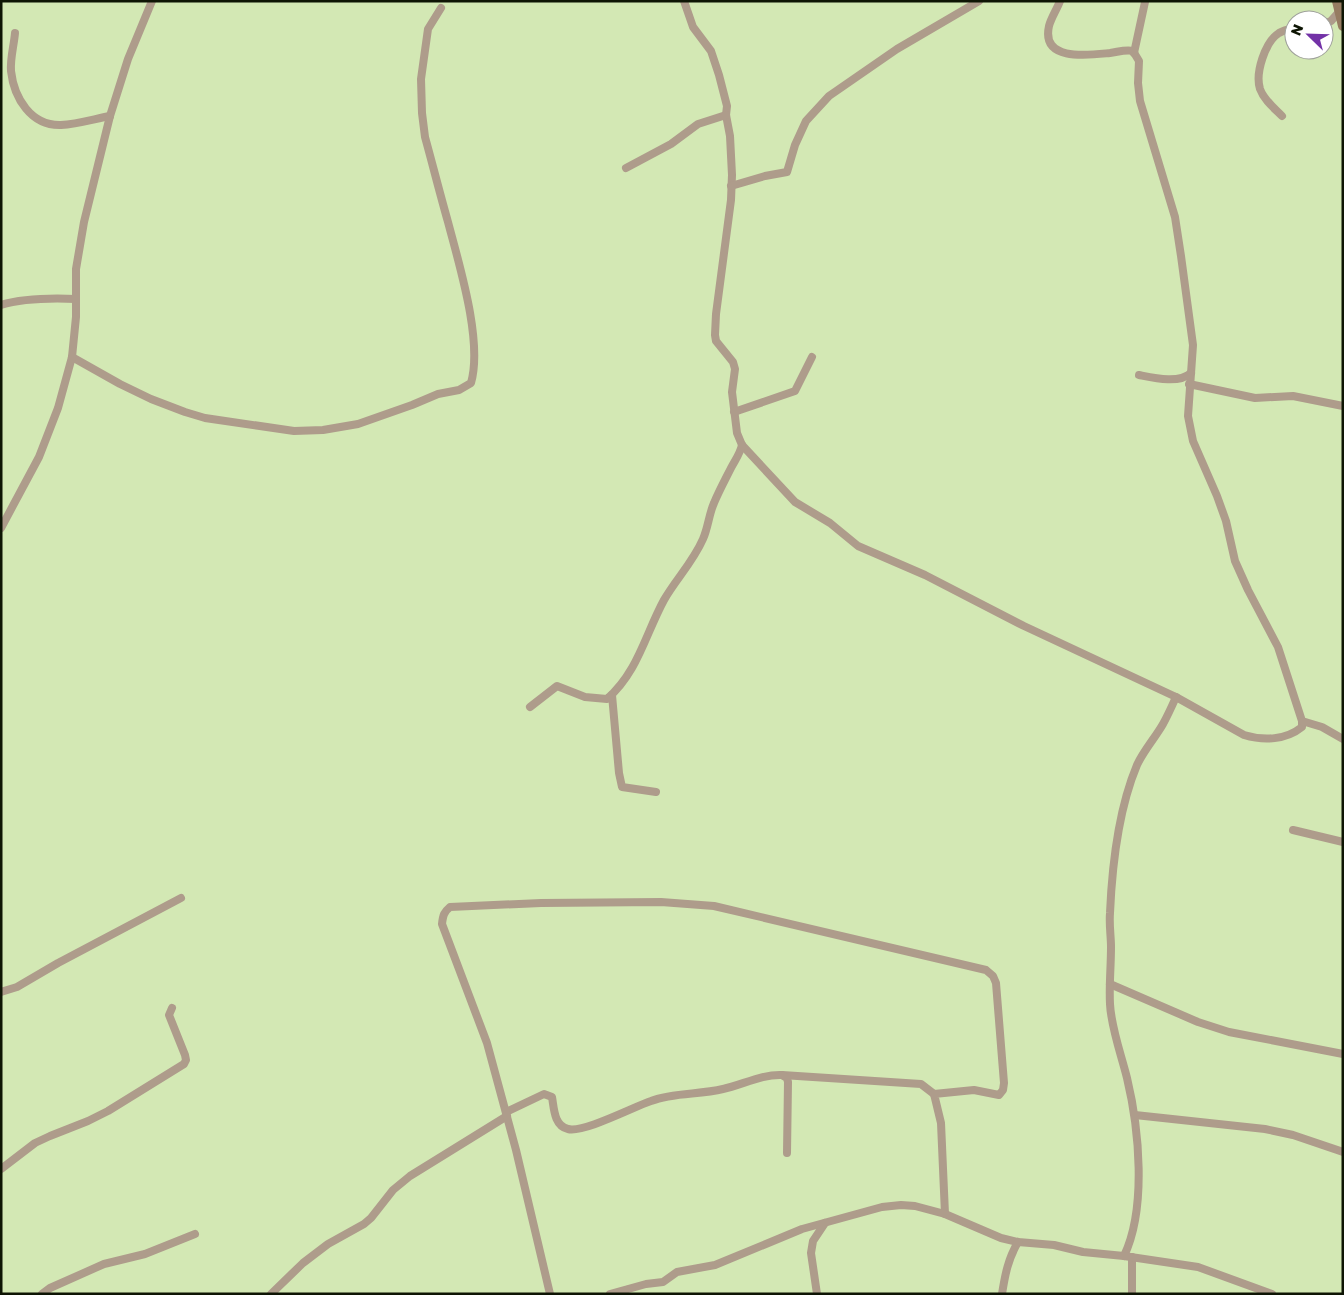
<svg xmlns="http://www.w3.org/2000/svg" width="1344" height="1295" viewBox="0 0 1344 1295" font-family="'Golos Text',sans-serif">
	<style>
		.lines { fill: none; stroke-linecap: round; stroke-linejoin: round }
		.minor { stroke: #ae9c8b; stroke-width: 8 }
		.secondary { stroke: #967c62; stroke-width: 10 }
	</style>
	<rect width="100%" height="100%" fill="#d3e8b4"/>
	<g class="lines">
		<g class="minor">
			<path d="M684 1 693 27 711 51 719 75 727 106 726 115 730 136 732 175 731 200 716 314 715 335 716 341 733 362 735 369 732 392 737 433 742 445 795 502 830 523 858 546 925 575 1024 626 1176 697 1244 735C1264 741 1286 740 1302 727V721"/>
			<path d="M1060 1C1057 9 1051 18 1049 26 1041 62 1089 55 1110 53 1118 52 1126 49 1133 51L1139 61 1138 83 1140 101 1175 217 1181 256 1193 345 1188 416 1193 441 1217 496 1226 521 1235 561 1248 590 1278 647 1302 721 1322 727 1343 739"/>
			<polyline points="1324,24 1331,21 1339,12"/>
			<path d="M15 33C14 45 10 59 11 71 14 98 31 126 61 125 77 124 94 119 110 116"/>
			<polyline points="1134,53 1145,2"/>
			<path d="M1282 116C1274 108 1264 100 1260 89 1255 73 1265 42 1279 33 1284 30 1289 29 1294 28"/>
			<polyline points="626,168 671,144 698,124 726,115"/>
			<polyline points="731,186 765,176 787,172 795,145 806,121 829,96 897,49 979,1"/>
			<path d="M1 305C24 298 52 298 76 299"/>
			<path d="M72 357 120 384 151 399 185 412 205 418 294 431 323 430 358 424 412 405 438 394 459 390 471 383C483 341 459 264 448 222 440 194 433 166 425 137L422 113 421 79 428 29 441 8"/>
			<path d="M1139 375C1154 378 1179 384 1191 373"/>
			<polyline points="1189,384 1255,398 1293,396 1343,406"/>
			<polyline points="734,412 795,391 812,357"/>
			<polyline points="1,528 39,457 58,408 72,357 76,317 76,269 84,222 110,116 128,59 152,1"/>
			<polyline points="612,695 619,773 622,787 656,792"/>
			<path d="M530 707 557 686 585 697 607 699C638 672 645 635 664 600 676 579 693 562 703 539 708 528 709 514 714 503 719 491 725 480 731 468 735 460 740 454 742 445"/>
			<polyline points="1293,830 1343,842"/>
			<polyline points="1110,984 1198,1022 1229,1032 1343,1054"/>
			<polyline points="1,992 17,987 58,963 181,898"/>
			<polyline points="782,1075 921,1084 934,1094"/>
			<path d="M506 1112 544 1094 552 1097C554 1108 554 1126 568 1129 584 1133 633 1107 651 1101 674 1092 699 1095 723 1089 742 1085 762 1074 782 1075L787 1078 788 1082 787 1153"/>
			<polyline points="1135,1115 1265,1129 1293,1135 1343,1152"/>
			<polyline points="1,1169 35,1143 50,1136 88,1121 108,1111 184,1064 186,1060 185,1055 169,1015 172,1008"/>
			<path d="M1124 1256C1147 1208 1139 1128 1127 1078 1121 1054 1111 1027 1110 1004 1109 985 1111 966 1111 947 1111 936 1109 925 1110 913 1112 867 1119 808 1137 765 1144 750 1155 738 1163 724 1168 715 1172 706 1176 697"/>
			<polyline points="1132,1257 1132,1294"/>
			<polyline points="42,1294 50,1288 104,1264 145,1254 195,1234"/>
			<polyline points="271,1294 303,1263 328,1244 364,1224 371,1218 393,1190 410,1176 507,1116"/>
			<path d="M550 1294 516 1150 487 1043 442 924C443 915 444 912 450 907L541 903 661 902 714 906 986 970 993 976 996 983 1004 1083 1003 1090 999 1095 974 1090 934 1094 941 1123 945 1214"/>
			<polyline points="610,1294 646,1284 663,1282 677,1272 715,1265 802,1229 882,1207 901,1205 915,1206 945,1214 1001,1238 1018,1242 1054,1245 1083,1252 1124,1256 1198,1267 1272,1294"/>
			<polyline points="817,1294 811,1253 813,1241 825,1223"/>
			<path d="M1002 1294C1005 1275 1008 1259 1018 1242"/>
		</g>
		<polyline class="secondary" points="1337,1 1343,26"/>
	</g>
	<rect width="1344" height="1295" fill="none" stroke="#0e1504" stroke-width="5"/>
	<g transform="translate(1309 35) rotate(293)"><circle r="24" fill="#ffffff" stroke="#9fa19b"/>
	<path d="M0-4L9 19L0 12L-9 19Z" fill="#7332a7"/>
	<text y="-8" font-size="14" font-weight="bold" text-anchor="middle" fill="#0e1504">N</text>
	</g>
</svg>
